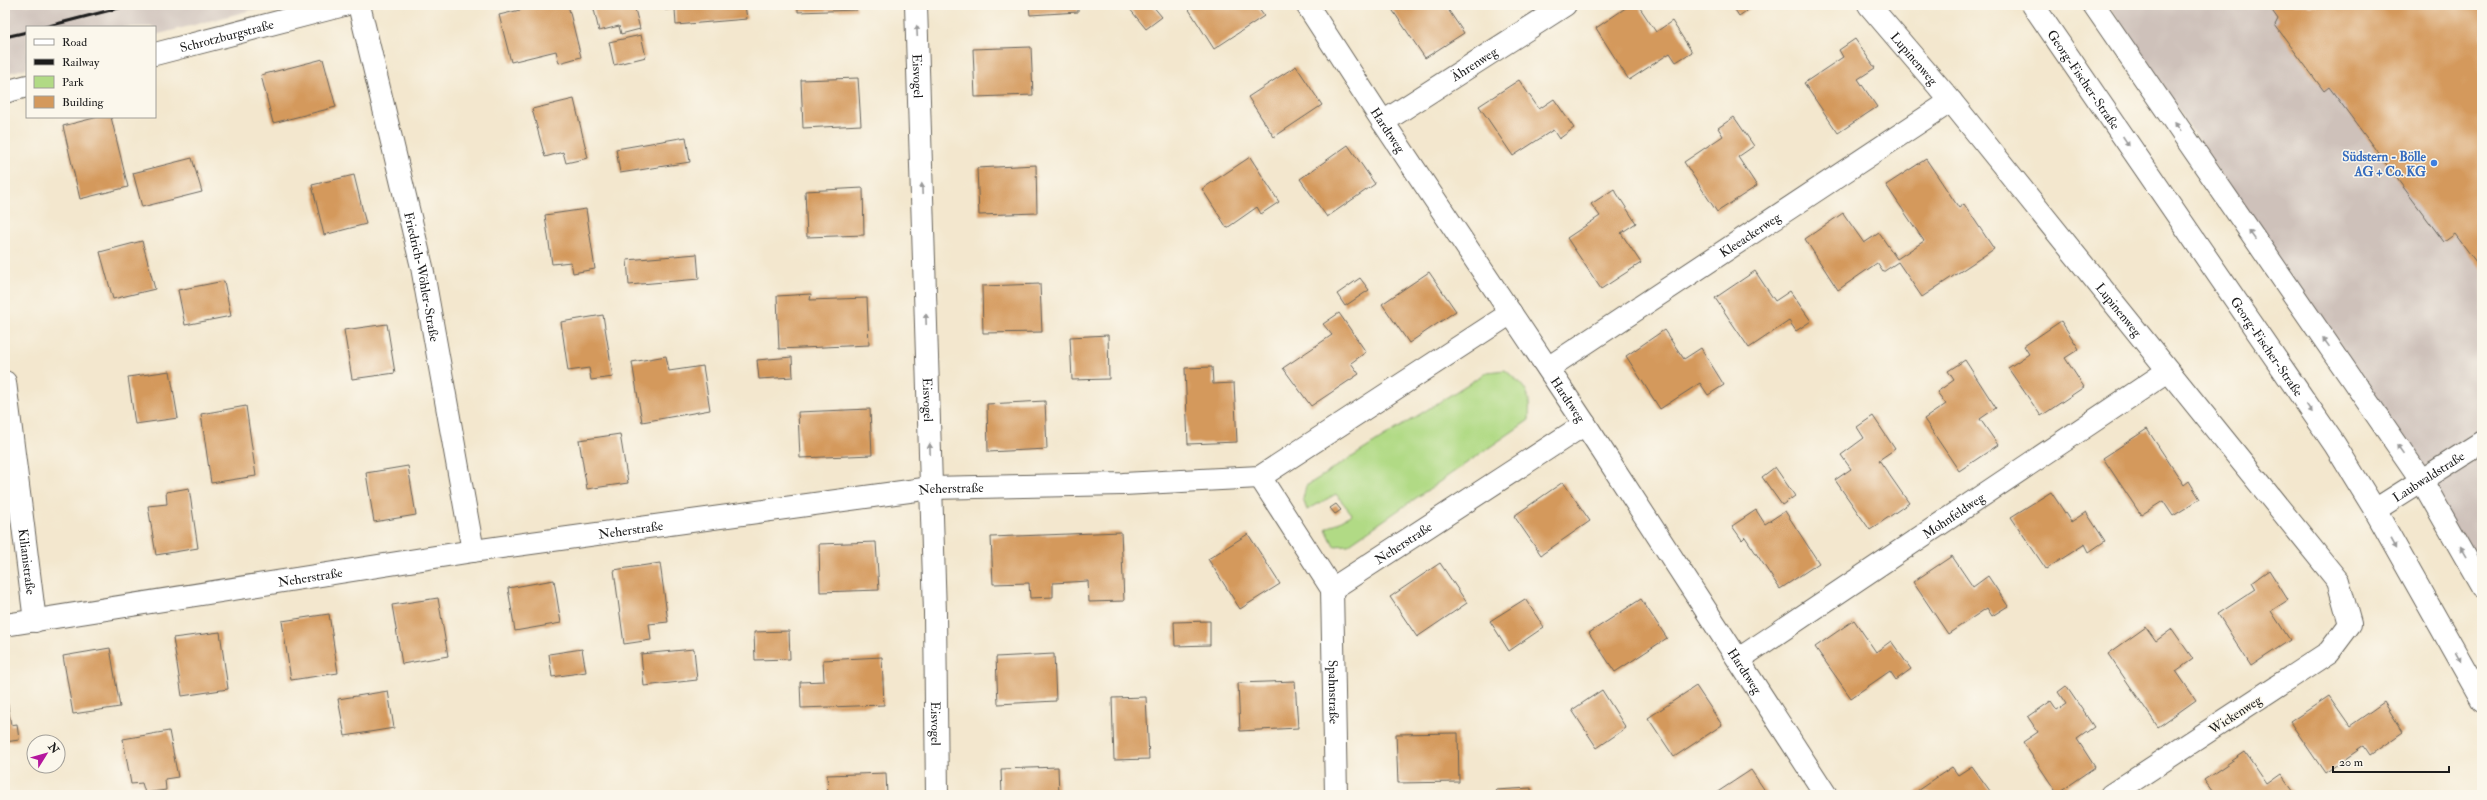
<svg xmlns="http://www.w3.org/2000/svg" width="2487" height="800" viewBox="0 0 2487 800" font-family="'IM FELL Double Pica',serif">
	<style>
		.industrial { fill: #cec1ba }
		.green { fill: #b1da85; stroke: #667b50 }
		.building { fill: #d4995c }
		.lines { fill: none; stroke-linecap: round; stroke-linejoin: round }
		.minor-casing { stroke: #67635a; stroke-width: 24 }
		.major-casing { stroke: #67635a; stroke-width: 24 }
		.minor { stroke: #fff; stroke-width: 22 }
		.major { stroke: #fff; stroke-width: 22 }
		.rail { stroke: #1c1c1c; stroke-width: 3 }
		.oneway { fill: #999 }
		.shop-dot { fill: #3f7fe0; stroke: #fbf7ec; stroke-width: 1.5 }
		.labels { text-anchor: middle; stroke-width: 3; stroke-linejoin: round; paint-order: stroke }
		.street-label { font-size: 13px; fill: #1c1c1c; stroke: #fbf7ec }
		.shop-label { font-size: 13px; font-weight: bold; fill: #366cbe; stroke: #fbf7ec; text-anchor: end }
	</style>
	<rect width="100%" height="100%" fill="#fbf7ec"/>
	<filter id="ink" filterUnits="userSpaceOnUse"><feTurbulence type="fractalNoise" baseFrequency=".025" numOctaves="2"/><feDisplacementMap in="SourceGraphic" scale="8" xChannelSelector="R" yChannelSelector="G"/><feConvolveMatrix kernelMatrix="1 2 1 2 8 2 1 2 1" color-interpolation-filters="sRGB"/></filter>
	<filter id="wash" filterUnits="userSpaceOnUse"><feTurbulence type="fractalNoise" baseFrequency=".012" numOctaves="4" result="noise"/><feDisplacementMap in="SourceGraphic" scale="16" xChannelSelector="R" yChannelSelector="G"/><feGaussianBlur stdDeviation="0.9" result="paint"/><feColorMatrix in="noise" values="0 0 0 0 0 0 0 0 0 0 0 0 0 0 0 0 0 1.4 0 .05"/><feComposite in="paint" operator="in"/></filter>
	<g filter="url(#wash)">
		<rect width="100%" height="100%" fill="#f3e7ce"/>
		<g class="industrial">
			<polygon points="5,5 272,5 155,35 155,27 27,27 27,68 5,74"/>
			<polygon points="2109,5 2482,5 2482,586 2422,481"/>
		</g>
		<path class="green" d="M1505 370C1526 388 1531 391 1529 420L1348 545 1334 546 1326 529 1352 514 1336 494 1307 510 1303 499 1306 486 1487 372Z"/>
		<g id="blocks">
			<g class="building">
				<polygon points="541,5 568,5 581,57 559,63 556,51 511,62 499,15"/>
				<polygon points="593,5 634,5 640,29 621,34 619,26 599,31"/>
				<polygon points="665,5 745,5 747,19 676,25 675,9 665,10"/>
				<polygon points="798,5 856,5 857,10 798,12"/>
				<polygon points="1029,5 1078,5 1078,12 1030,15"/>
				<polygon points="1133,5 1152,5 1162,17 1146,29 1129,8"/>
				<polygon points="1192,5 1256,5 1264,16 1214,49 1188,8"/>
				<polygon points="1389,5 1445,5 1464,33 1425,58"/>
				<polygon points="1630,5 1638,5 1656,32 1672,21 1692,52 1676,62 1670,53 1629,80 1596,28"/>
				<polygon points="1732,5 1755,5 1739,16"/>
				<polygon points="2268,5 2482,5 2482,270 2455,234 2444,242 2329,87 2324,91 2275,25 2278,19"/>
				<polygon points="641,35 646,57 614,65 609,42"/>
				<polygon points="1855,39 1875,68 1858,79 1877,107 1838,133 1804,83 1843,57 1839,50"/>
				<polygon points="1031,47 1033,95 975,97 973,49"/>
				<polygon points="323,59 336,107 273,123 261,75"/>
				<polygon points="1296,66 1322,105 1274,137 1248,97"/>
				<polygon points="858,78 861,125 803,128 801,80"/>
				<polygon points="1519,80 1539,109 1554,99 1574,128 1559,139 1553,130 1513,156 1479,106"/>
				<polygon points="574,99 588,158 566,163 563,152 545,157 532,109"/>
				<polygon points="98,117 111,117 128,187 80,199 63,126"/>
				<polygon points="1734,117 1754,146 1738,157 1757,186 1717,212 1684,162 1723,136 1718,128"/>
				<polygon points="686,137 690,162 620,173 616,149"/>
				<polygon points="1348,145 1375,184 1327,217 1300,179"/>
				<polygon points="1250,157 1279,202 1261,214 1257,207 1227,228 1202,189"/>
				<polygon points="192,158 202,192 142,207 133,173"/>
				<polygon points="1926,159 1959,208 1964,204 1994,249 1922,297 1898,262 1883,272 1877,263 1838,290 1805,239 1843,213 1864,243 1879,233 1897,259 1924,241 1886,185"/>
				<polygon points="1036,165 1037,213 979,215 977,168"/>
				<polygon points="354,175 366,224 324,235 312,185"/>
				<polygon points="863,188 864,235 807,237 805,191"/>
				<polygon points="1614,189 1636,223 1621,233 1641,263 1601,289 1567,238 1600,216 1591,204"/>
				<polygon points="586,209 595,269 573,273 571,262 552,264 545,215"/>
				<polygon points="142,241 155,289 113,299 100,252"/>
				<polygon points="697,254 699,279 629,285 627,260"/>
				<polygon points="1755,271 1775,301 1790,291 1811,321 1796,331 1789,321 1749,348 1715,298"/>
				<polygon points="1429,272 1456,311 1409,343 1382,304"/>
				<polygon points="1360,278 1369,290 1345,306 1337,294"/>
				<polygon points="224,281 231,316 185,325 178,290"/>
				<polygon points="1040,284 1042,332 983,333 982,286"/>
				<polygon points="811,294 810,300 867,298 869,345 779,349 777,296"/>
				<polygon points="1339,313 1366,352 1351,363 1359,374 1311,406 1283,368 1332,335 1323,324"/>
				<polygon points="603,315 613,377 591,380 589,368 568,371 561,322"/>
				<polygon points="2061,321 2079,349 2065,358 2084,387 2041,416 2008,368 2029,354 2024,346"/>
				<polygon points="387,324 395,373 352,379 344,330"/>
				<polygon points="1664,330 1684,359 1701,348 1724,385 1708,395 1700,383 1660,409 1626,356"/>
				<polygon points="1108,335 1109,379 1072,380 1070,337"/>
				<polygon points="666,356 669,371 703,366 710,410 642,422 632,362"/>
				<polygon points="792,357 793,377 759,379 757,360"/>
				<polygon points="1965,360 1996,408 1980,419 1998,445 1959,471 1924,419 1946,404 1937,392 1954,380 1948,371"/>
				<polygon points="1212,367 1213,384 1234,383 1237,442 1188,444 1185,368"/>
				<polygon points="170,371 178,418 135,424 128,377"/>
				<polygon points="1045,401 1047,449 988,452 987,404"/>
				<polygon points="246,406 256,476 211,483 201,414"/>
				<polygon points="870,409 872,455 800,458 798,412"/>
				<polygon points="1873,416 1895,449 1879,460 1909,503 1870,530 1835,480 1851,469 1841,455 1864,438 1857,427"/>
				<polygon points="2147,429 2184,485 2189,481 2200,499 2173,516 2163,501 2141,515 2103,458"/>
				<polygon points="620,434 628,483 587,489 579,440"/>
				<polygon points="408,466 416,515 374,522 366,473"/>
				<polygon points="1775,467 1795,496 1782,505 1762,477"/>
				<polygon points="1563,482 1590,521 1541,555 1514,516"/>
				<polygon points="189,488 198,548 156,555 148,506 167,504 166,492"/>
				<polygon points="2051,492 2071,522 2086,512 2105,541 2089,552 2085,544 2046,569 2011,517"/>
				<polygon points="1336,504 1341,510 1335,514 1330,508"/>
				<polygon points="1756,510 1765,524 1785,511 1819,563 1780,589 1745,537 1742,540 1732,526"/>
				<polygon points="1121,532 1124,601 1089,602 1088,581 1053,583 1053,597 1030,598 1029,583 993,584 991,537"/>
				<polygon points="1248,534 1280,584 1240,609 1208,559"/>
				<polygon points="876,542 879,590 820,592 819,544"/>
				<polygon points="1952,556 1973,587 1988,576 2008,606 1992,616 1987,608 1948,634 1913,582"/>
				<polygon points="660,563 668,622 649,624 651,640 624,644 614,570"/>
				<polygon points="1440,563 1467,603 1417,637 1390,597"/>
				<polygon points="2269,570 2288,600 2271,611 2290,640 2251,666 2218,614 2256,589 2252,582"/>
				<polygon points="554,580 561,623 515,631 508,588"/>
				<polygon points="438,598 448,656 402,664 392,605"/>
				<polygon points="1525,599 1544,627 1509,651 1490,621"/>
				<polygon points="1641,599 1667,638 1615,672 1589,633"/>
				<polygon points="329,614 338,673 291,680 282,621"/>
				<polygon points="1854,620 1876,652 1891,641 1911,669 1896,680 1890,671 1851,698 1815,647"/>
				<polygon points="1210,621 1210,645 1175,646 1174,622"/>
				<polygon points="2146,627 2156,641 2172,629 2193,659 2176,671 2196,700 2158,727 2108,654"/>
				<polygon points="789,631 790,659 755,660 754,632"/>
				<polygon points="220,632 228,689 182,696 173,638"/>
				<polygon points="110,648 120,707 73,714 63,656"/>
				<polygon points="582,649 586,672 552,677 549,654"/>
				<polygon points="694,649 697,680 644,686 641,654"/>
				<polygon points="1054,654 1056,701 998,704 996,657"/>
				<polygon points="882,657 884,705 801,708 800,682 824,681 823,660"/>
				<polygon points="1295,681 1298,728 1240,731 1238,683"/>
				<polygon points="1696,686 1722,725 1674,757 1648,718"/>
				<polygon points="2066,686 2094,727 2077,739 2095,767 2057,793 2023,742 2038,732 2028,717 2051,701 2057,710 2066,704 2058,692"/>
				<polygon points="1602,690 1626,728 1597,748 1572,710"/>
				<polygon points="388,691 394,728 345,736 338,699"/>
				<polygon points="6,694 11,725 17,724 19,740 5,742"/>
				<polygon points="2329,696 2350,726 2384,702 2403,732 2370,755 2364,746 2325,773 2290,722"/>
				<polygon points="1146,697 1149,759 1114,760 1112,698"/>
				<polygon points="169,731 178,777 165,779 166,790 145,793 142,783 131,784 123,739"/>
				<polygon points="1458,733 1459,782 1398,783 1396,734"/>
				<polygon points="2245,752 2267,784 2281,774 2296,795 2215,795 2204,780"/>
				<polygon points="1972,766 1993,795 1914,793 1952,767 1958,775"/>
				<polygon points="1058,767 1059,795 1002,795 1001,769"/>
				<polygon points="1751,770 1768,795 1713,795"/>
				<polygon points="886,773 887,795 828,795 827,775"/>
				<polygon points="1531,788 1531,795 1496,795 1495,790"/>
			</g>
		</g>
	</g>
	<g filter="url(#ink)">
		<use href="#blocks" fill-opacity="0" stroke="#67635a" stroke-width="1"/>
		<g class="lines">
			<defs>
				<g id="minor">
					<path id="s1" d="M359 5 422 267 473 551"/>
					<path id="s2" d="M916 5 935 613 937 795"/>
					<path id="s3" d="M1307 5 1383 122 1585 424 1826 795"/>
					<path id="s4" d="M1869 5 1951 101 2338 581 2350 624 2329 652 2111 795"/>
					<path id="s5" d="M155 54 344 5"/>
					<polyline points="5,92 27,86"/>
					<path id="s6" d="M1383 122 1565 5"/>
					<path id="s7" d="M1548 368 1951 101"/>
					<path id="s8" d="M5 382 35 621"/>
					<path id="s9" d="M1260 477 1332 589 1585 424"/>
					<path id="s10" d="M2375 510 2482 442"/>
					<path id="s11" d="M1332 589 1336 795"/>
					<path id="s12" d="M5 625 473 551 931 488 1123 484 1260 477 1511 313"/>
					<path id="s13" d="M1739 659 2168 371"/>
				</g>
				<g id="major">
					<path id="s14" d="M2033 5 2335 445 2375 510 2482 700"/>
					<polyline points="2094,5 2422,481 2482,586"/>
				</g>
			</defs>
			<use href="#minor" class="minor-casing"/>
			<use href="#major" class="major-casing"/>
			<use href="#minor" class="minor"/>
			<use href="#major" class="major"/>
			<g class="rail">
				<polyline points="45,27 130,5"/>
				<polyline points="5,37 27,32"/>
			</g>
		</g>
		<defs><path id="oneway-solid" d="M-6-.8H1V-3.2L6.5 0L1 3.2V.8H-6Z"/></defs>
		<g class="oneway">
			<use href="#oneway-solid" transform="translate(917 31) rotate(-93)"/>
			<use href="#oneway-solid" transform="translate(2178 127) rotate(-125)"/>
			<use href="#oneway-solid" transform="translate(2126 141) rotate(56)"/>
			<use href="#oneway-solid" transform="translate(922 189) rotate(-92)"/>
			<use href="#oneway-solid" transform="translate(2252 235) rotate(-125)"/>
			<use href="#oneway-solid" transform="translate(926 319) rotate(-92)"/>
			<use href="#oneway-solid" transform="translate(2326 342) rotate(-125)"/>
			<use href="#oneway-solid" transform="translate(2309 408) rotate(55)"/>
			<use href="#oneway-solid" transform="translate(930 449) rotate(-92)"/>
			<use href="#oneway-solid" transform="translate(2400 449) rotate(-125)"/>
			<use href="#oneway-solid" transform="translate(2394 544) rotate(61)"/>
			<use href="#oneway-solid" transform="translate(2463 552) rotate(-120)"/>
			<use href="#oneway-solid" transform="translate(2458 657) rotate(61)"/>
		</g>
	</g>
	<circle class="shop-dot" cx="2434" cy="163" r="4"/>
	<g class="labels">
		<g class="street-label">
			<text dy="5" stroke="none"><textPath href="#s5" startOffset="74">Schrotzburgstraße</textPath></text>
			<text dy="5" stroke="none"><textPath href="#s4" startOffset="70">Lupinenweg</textPath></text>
			<text dy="5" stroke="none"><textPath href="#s6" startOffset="108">Ährenweg</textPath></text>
			<text dy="5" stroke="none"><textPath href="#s2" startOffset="71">Eisvogel</textPath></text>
			<text dy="5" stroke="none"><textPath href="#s14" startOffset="90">Georg-Fischer-Straße</textPath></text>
			<text dy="5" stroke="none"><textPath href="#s3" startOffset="149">Hardtweg</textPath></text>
			<text dy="5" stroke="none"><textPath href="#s7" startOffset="242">Kleeackerweg</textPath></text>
			<text dy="5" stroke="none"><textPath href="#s1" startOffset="279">Friedrich-Wöhler-Straße</textPath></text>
			<text dy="5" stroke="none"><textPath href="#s4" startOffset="394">Lupinenweg</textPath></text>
			<text dy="5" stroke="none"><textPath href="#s14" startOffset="414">Georg-Fischer-Straße</textPath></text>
			<text dy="5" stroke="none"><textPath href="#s3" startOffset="473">Hardtweg</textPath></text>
			<text dy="5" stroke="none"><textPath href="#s2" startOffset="395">Eisvogel</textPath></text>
			<text dy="5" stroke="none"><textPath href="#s10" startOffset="63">Laubwaldstraße</textPath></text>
			<text dy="5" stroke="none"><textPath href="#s12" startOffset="956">Neherstraße</textPath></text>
			<text dy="5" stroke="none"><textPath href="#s13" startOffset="258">Mohnfeldweg</textPath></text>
			<text dy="5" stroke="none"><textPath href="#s12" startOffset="633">Neherstraße</textPath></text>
			<text dy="5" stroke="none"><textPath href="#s9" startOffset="218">Neherstraße</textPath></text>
			<text dy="5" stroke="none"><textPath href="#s8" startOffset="181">Kilianistraße</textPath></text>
			<text dy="5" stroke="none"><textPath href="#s12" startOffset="309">Neherstraße</textPath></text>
			<text dy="5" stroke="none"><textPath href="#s3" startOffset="797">Hardtweg</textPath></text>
			<text dy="5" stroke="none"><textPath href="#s11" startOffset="103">Spahnstraße</textPath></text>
			<text transform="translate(2235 714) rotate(-33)" y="5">Wickenweg</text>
			<text dy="5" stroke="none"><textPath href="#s2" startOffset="719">Eisvogel</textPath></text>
		</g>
		<g class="shop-label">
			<text x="2426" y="161">Südstern - Bölle<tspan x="2426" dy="15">AG + Co. KG</tspan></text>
		</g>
	</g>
	<rect width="2487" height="800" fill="none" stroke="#fbf7ec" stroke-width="20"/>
	<rect x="26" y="26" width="130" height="92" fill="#fbf7ec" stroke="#a29f99"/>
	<rect x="34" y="39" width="20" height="6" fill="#ffffff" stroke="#a29f99"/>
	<text x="62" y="46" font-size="12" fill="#1c1c1c">Road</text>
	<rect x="34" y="59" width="20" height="6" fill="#1c1c1c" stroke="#a29f99"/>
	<text x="62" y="66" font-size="12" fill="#1c1c1c">Railway</text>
	<rect x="34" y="76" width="20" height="12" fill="#b1da85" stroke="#a29f99"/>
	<text x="62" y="86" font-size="12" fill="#1c1c1c">Park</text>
	<rect x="34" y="96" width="20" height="12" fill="#d4995c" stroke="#a29f99"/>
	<text x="62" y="106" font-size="12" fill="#1c1c1c">Building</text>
	<g transform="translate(46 754) rotate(53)"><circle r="19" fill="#fbf7ec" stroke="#a29f99"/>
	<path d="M0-3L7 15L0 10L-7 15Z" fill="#b5179e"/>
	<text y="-6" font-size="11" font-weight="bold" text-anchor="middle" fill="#1c1c1c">N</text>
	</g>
	<path d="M2333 766v6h116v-6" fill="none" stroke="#1c1c1c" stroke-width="2"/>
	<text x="2339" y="766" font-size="12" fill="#1c1c1c" stroke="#fbf7ec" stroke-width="3" paint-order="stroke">20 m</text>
</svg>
